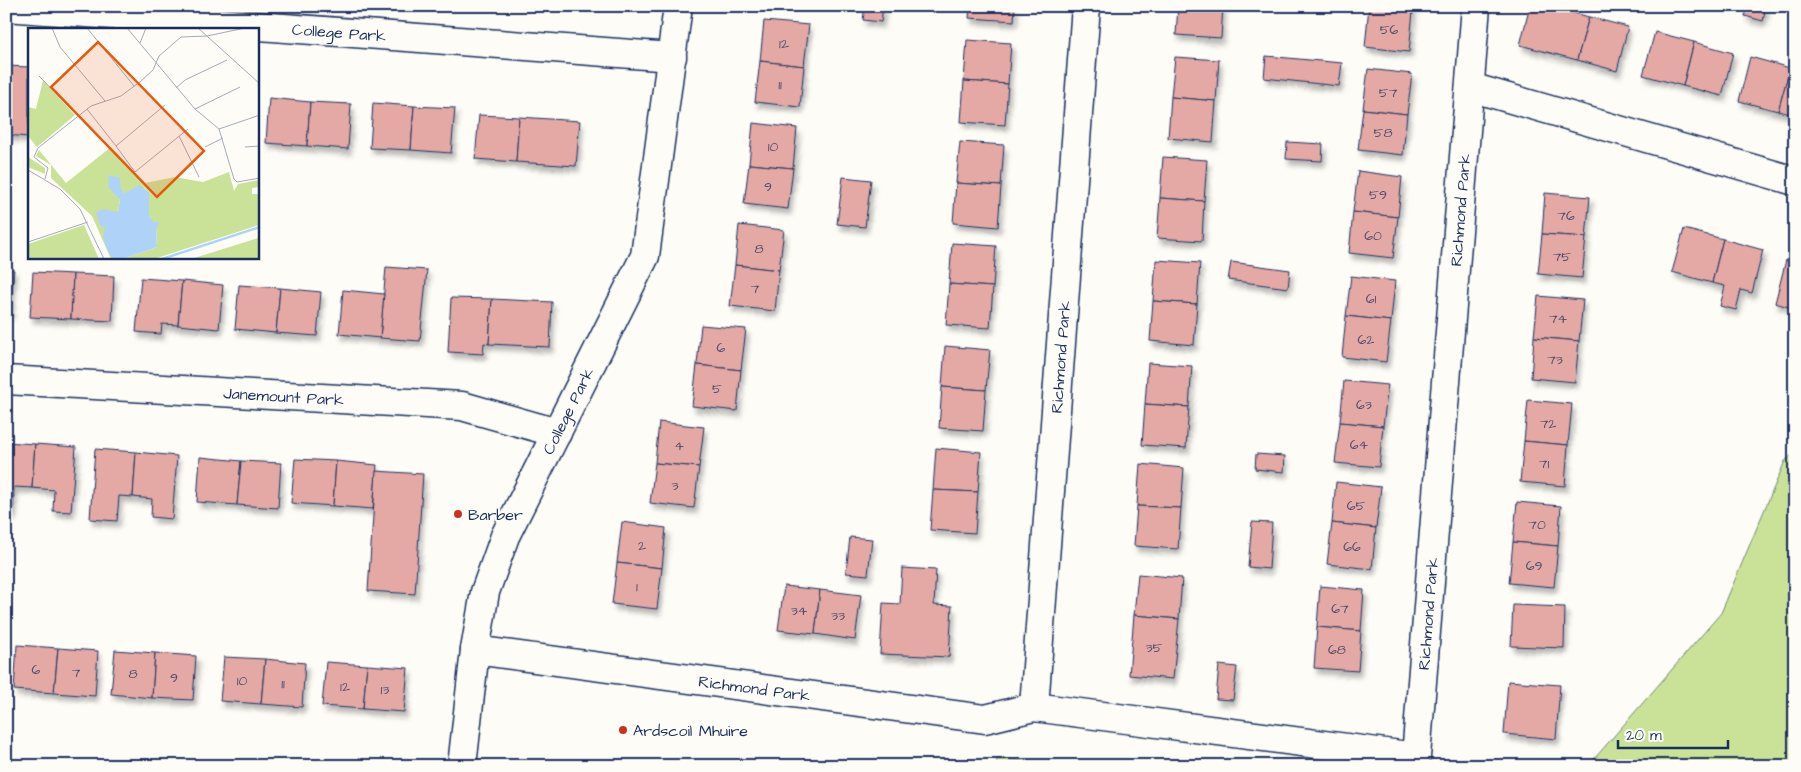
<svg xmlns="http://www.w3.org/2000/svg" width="1801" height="772" viewBox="0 0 1801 772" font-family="'Architects Daughter',sans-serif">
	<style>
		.green { fill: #cae298; stroke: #72887b }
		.building { fill: #e4a9a4; stroke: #1b2f5e; filter: url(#shadow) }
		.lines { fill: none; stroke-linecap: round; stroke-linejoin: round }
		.minor-casing { stroke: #1b2f5e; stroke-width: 31 }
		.minor { stroke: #fdfcf7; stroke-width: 28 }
		.poi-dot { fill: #c8321e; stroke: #fdfcf7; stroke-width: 2 }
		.labels { text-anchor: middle; stroke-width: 4; stroke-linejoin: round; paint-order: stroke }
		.number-label { font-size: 14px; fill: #4d4e70 }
		.street-label { font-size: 16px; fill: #1b2f5e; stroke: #fdfcf7 }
		.poi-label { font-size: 16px; fill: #1b2f5e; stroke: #fdfcf7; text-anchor: start }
		.inset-river { fill: none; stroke: #afd3f8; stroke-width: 2.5 }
		.inset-road { fill: none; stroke: #a3aaba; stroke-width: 1 }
		.view { fill: #e8590c; fill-opacity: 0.15; stroke: #e8590c; stroke-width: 2.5 }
		.inset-edge { fill: none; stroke: #1b2f5e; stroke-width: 2.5 }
	</style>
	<defs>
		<filter id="shadow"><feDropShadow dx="3" dy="5.5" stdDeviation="2.5" flood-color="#0004"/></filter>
	</defs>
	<rect width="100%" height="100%" fill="#fdfcf7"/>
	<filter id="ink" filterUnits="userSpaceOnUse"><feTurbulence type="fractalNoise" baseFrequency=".02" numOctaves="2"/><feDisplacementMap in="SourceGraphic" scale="10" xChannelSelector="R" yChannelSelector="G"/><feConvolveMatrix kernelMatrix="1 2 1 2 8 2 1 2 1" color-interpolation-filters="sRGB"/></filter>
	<g filter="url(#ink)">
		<g class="green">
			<polygon points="1795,452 1795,766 1588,766 1721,613 1785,461"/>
			<polygon points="997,759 1099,766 996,766"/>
		</g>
		<g class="building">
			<polygon points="865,6 883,6 881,22 863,20"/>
			<polygon points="970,6 1015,6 1014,21 969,18"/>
			<polygon points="1178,6 1223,6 1221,38 1176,35"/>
			<polygon points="1369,6 1413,11 1409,52 1365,47"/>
			<polygon points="1370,6 1414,6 1413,11"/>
			<polygon points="1530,6 1549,6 1589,17 1577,60 1520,45"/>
			<polygon points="1747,6 1766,6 1763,21 1745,16"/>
			<polygon points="1589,17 1628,27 1617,71 1577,60"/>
			<polygon points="764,21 809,25 804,66 760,61"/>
			<polygon points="1655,32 1694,42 1683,86 1643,75"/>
			<polygon points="967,40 1011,43 1008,84 964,81"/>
			<polygon points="1694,42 1733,53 1722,96 1683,86"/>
			<polygon points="1266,56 1342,63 1339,86 1264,78"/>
			<polygon points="1175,57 1219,60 1216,101 1171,97"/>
			<polygon points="1750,57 1790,68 1778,111 1739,101"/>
			<polygon points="760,61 804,66 800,107 755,102"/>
			<polygon points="6,66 29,67 29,137 6,135"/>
			<polygon points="1790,68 1795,69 1795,115 1778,111"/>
			<polygon points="1368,69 1412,74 1407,114 1363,109"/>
			<polygon points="964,81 1008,84 1005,125 961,122"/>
			<polygon points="1171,97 1216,101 1213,142 1168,138"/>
			<polygon points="269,98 310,102 307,146 266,143"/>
			<polygon points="310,102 351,104 348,149 307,146"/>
			<polygon points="373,103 414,106 411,150 370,148"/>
			<polygon points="414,106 455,108 451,153 411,150"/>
			<polygon points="1363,109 1407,114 1403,155 1358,150"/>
			<polygon points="479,115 519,117 516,162 475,159"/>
			<polygon points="519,117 580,121 576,166 516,162"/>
			<polygon points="753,123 797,128 793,168 749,164"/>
			<polygon points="960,142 1004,145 1001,186 956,183"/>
			<polygon points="1287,142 1323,144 1322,161 1286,159"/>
			<polygon points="1163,157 1207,160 1204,201 1160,198"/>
			<polygon points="749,164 793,168 788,209 744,204"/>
			<polygon points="1358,171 1402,177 1398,217 1353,212"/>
			<polygon points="843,177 871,180 865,227 837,224"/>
			<polygon points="956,183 1001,186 998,227 953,223"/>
			<polygon points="1545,193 1590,197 1586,237 1542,234"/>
			<polygon points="1160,198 1204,201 1202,241 1157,238"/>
			<polygon points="1353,212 1398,217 1393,258 1349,253"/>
			<polygon points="739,225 784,230 779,270 735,265"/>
			<polygon points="1684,229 1723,239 1712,283 1672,272"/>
			<polygon points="1542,234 1586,237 1582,278 1538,274"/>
			<polygon points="1723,239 1763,250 1752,293 1741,290 1736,310 1720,306 1725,286 1712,283"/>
			<polygon points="952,243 996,246 993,287 949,284"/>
			<polygon points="1156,260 1200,263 1197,304 1153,301"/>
			<polygon points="1786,260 1795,263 1795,309 1775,303"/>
			<polygon points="1231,262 1290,270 1288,288 1228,280"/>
			<polygon points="735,265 779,270 775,311 730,306"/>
			<polygon points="386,267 427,270 420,341 380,338"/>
			<polygon points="6,269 14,270 10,314 6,314"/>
			<polygon points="33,272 73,274 71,319 30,317"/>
			<polygon points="73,274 114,276 112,321 71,319"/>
			<polygon points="1351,276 1395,281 1391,321 1346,316"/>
			<polygon points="141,278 182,281 178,325 162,324 161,334 136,332"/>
			<polygon points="182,281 223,285 219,329 178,325"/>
			<polygon points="949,284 993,287 990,328 946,325"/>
			<polygon points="239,285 280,288 276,333 235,329"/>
			<polygon points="280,288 321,292 317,336 276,333"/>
			<polygon points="343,290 384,294 380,338 339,334"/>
			<polygon points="1538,296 1583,300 1579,341 1534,337"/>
			<polygon points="451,298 492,299 489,344 484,343 483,354 448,352"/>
			<polygon points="492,299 552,302 550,347 489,344"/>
			<polygon points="1153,301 1197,304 1194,345 1150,341"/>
			<polygon points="1346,316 1391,321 1386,362 1342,357"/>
			<polygon points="701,325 746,329 741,370 697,365"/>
			<polygon points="1534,337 1579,341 1575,382 1531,378"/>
			<polygon points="945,346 990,350 986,390 942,387"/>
			<polygon points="1148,363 1192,366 1189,407 1145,404"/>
			<polygon points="697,365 741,370 737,411 692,406"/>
			<polygon points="1344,381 1388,385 1383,426 1340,422"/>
			<polygon points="942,387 986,390 983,431 939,428"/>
			<polygon points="1528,400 1572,404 1568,445 1524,441"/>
			<polygon points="1145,404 1189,407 1186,448 1142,445"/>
			<polygon points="659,422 704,427 699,467 655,463"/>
			<polygon points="1340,422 1383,426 1379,467 1335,463"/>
			<polygon points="1524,441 1568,445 1565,486 1520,482"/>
			<polygon points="6,442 35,444 32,488 14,487 13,514 6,514"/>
			<polygon points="35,444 76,447 71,512 53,511 54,490 32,488"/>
			<polygon points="936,448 981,452 978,492 933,490"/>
			<polygon points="95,449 136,452 133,497 119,496 117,521 90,519"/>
			<polygon points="136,452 177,456 172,519 151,517 152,499 133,497"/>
			<polygon points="1256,454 1285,456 1284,472 1255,469"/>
			<polygon points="200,457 241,461 237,505 197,502"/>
			<polygon points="295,459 336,461 333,506 291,503"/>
			<polygon points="241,461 281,463 278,508 237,505"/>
			<polygon points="336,461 377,465 373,509 333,506"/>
			<polygon points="655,463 699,467 694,508 650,503"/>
			<polygon points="1140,464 1184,468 1181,508 1137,506"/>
			<polygon points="376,471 423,474 415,594 368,591"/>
			<polygon points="1336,482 1381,487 1376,528 1332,523"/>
			<polygon points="933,490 978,492 975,533 930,530"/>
			<polygon points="1517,502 1561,506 1558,546 1513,542"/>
			<polygon points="1137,506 1181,508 1178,549 1134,546"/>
			<polygon points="622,522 666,528 662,568 617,563"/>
			<polygon points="1252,522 1272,523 1269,569 1248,567"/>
			<polygon points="1332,523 1376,528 1372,569 1327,564"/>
			<polygon points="850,537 872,539 868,575 846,573"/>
			<polygon points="1513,542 1558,546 1554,587 1509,583"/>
			<polygon points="617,563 662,568 657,609 612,604"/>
			<polygon points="902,568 936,570 934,605 952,606 949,657 880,654 883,603 900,604"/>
			<polygon points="1138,574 1182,578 1179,619 1134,615"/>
			<polygon points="784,586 820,590 815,634 778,630"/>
			<polygon points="1320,586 1364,590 1361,631 1317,627"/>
			<polygon points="820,590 861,595 855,640 815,634"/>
			<polygon points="1513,605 1565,607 1564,648 1511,646"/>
			<polygon points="1134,615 1179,619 1173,679 1129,675"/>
			<polygon points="1317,627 1361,631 1358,671 1314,668"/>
			<polygon points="17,645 58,648 54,693 14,690"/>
			<polygon points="58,648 98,651 95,696 54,693"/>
			<polygon points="115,650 155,653 152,698 111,694"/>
			<polygon points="155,653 196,656 193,700 152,698"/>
			<polygon points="224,657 265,659 261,704 220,701"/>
			<polygon points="265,659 305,663 302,707 261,704"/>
			<polygon points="326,662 367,665 363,709 322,706"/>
			<polygon points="367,665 408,668 404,712 363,709"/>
			<polygon points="1219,665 1237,667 1233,700 1216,699"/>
			<polygon points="1508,681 1560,685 1556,739 1504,734"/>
		</g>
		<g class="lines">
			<defs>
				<g id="minor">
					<path id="s1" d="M6 7 672 57"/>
					<polyline points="1470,87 1795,181"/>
					<path id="s2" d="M6 380 462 406 557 433"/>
					<path id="s3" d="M475 650 985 719 1034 707 1086 6"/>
					<path id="s4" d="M1034 707 1416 757 1476 6"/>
					<path id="s5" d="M462 766 475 650 485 592 505 536 645 256 678 6"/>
				</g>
			</defs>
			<use href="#minor" class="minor-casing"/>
			<use href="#minor" class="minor"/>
		</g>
	</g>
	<g class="poi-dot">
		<circle cx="458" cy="514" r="5"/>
		<circle cx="623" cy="730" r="5"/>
	</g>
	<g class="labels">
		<g class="number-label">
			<text x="1389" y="34">56</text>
			<text x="784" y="48">12</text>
			<text x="780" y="89">11</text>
			<text x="1388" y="97">57</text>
			<text x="1383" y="137">58</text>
			<text x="773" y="151">10</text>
			<text x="768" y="191">9</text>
			<text x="1378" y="199">59</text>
			<text x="1566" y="220">76</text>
			<text x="1373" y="240">60</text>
			<text x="759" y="253">8</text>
			<text x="1562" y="261">75</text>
			<text x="755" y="293">7</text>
			<text x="1371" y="303">61</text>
			<text x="1558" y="323">74</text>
			<text x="1366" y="344">62</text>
			<text x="721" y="352">6</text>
			<text x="1555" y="364">73</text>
			<text x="717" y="393">5</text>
			<text x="1364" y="409">63</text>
			<text x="1548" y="428">72</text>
			<text x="1359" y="449">64</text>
			<text x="679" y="450">4</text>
			<text x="1544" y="468">71</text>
			<text x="675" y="490">3</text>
			<text x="1356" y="510">65</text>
			<text x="1537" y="529">70</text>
			<text x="642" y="550">2</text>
			<text x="1352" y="551">66</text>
			<text x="1534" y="570">69</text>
			<text x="637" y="591">1</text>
			<text x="1340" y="613">67</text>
			<text x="799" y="615">34</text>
			<text x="838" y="620">33</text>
			<text x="1154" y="652">35</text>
			<text x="1337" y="654">68</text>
			<text x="36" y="674">6</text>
			<text x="76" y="677">7</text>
			<text x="133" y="678">8</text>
			<text x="174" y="682">9</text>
			<text x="242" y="685">10</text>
			<text x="283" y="688">11</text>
			<text x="345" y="691">12</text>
			<text x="385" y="694">13</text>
		</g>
		<g class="street-label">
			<text dy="6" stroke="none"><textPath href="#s1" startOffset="334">College Park</textPath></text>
			<text dy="6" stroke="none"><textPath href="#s4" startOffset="934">Richmond Park</textPath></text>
			<text dy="6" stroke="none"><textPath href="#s3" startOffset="916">Richmond Park</textPath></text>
			<text dy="6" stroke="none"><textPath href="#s2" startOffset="278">Janemount Park</textPath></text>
			<text dy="6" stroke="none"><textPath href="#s5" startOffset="375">College Park</textPath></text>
			<text dy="6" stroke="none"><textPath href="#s4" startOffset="529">Richmond Park</textPath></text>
			<text dy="6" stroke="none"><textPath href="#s3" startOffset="282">Richmond Park</textPath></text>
		</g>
		<g class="poi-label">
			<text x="468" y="520">Barber</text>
			<text x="633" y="736">Ardscoil Mhuire</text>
		</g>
	</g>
	<g transform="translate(28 28)">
		<rect width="231" height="231" fill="#fdfcf7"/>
		<path d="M15 52 47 87 9 119 0 108V79L8 81ZM83 119 117 155 147 149 175 154 201 144 206 163 210 156 231 152V159L224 160V166H231V197L126 231H94L129 219 128 200 121 188V164L116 160 97 165 86 162 92 172 90 184 77 200 81 225 86 231H83L64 188 23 150V137L8 128 11 122 38 155ZM0 129 17 140V146L0 139ZM56 197 71 231H0V216ZM231 210V231H163L227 211Z" fill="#cae298"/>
		<path d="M80 147 92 150 93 162 97 165 111 157 121 164V188L126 194H132L128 200 129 219 94 231H86L81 226 75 210 77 200 72 197 68 185 74 181 90 184 92 172 81 160Z" fill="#afd3f8"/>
		<path class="inset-river" d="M134 231 232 199"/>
		<path class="inset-road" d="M24 0 32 19 77 73M59 0 106 58M99 0 167 81 191 101M170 0 232 56M112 15 118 0M11 48 50 88M148 60 157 52 199 32M59 81 88 118 137 77M167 81 212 59M191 101 206 151 209 154 232 150M191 101 232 87M151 108 171 149M88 118 107 144 160 101M177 119 195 110M217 119 232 118M0 142 32 161 52 181 76 231M17 151 20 140 6 129 10 120 63 78 93 68 113 53 125 42 131 28 153 9 179 8 217 0M0 214 60 194"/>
		<path class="view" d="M70 14 176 123 129 169 23 59Z"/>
		<rect width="231" height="231" class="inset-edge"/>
	</g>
	<rect width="1801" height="772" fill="none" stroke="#fdfcf7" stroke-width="25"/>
	<rect x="12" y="12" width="1776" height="747" fill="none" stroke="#1b2f5e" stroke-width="2" filter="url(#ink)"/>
	<path d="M1618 740v8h110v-8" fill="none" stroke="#1b2f5e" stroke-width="2.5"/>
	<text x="1626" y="740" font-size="15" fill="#1b2f5e" stroke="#fdfcf7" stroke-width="4" paint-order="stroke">20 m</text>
</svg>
